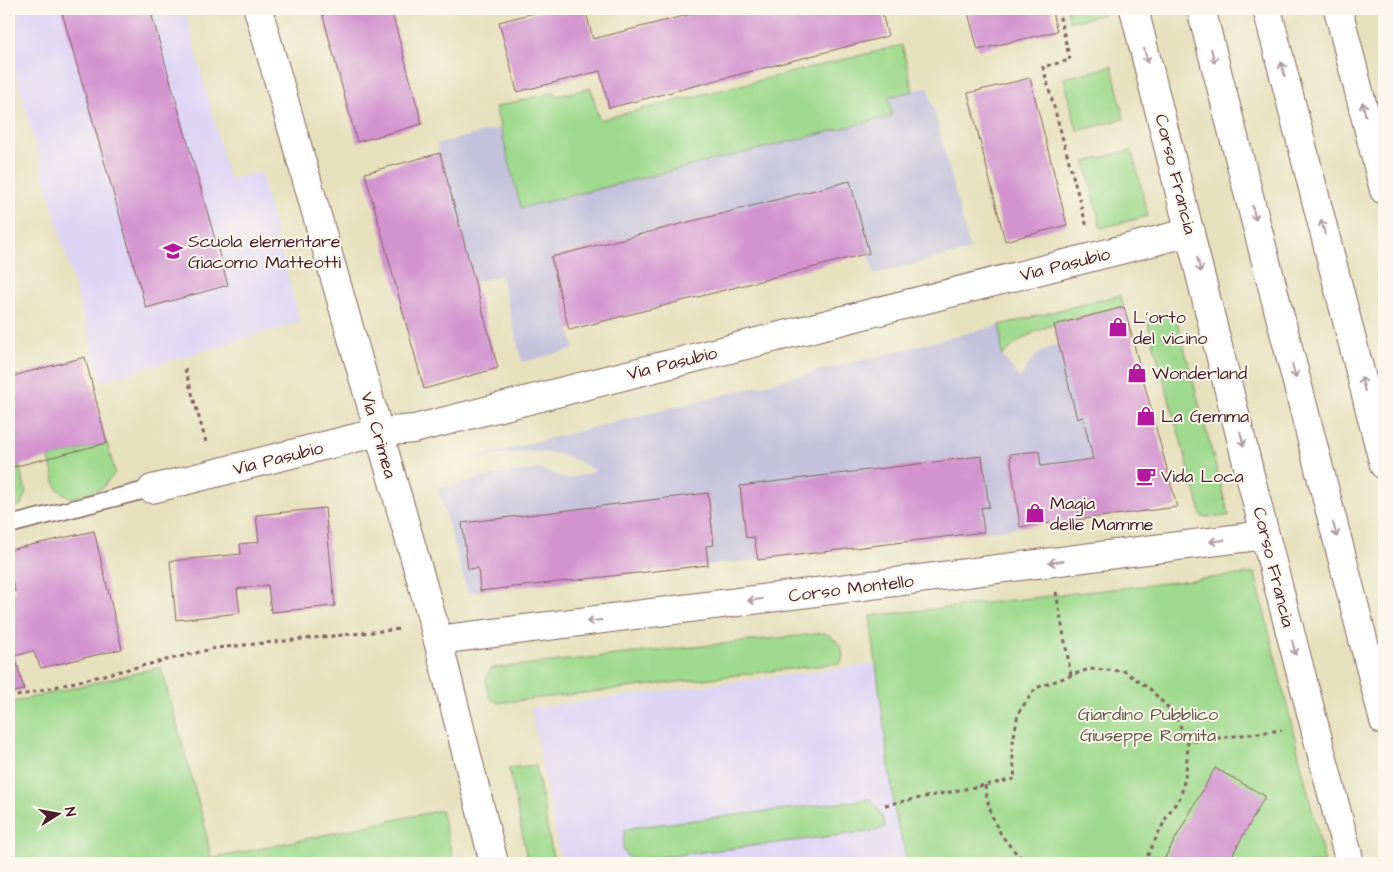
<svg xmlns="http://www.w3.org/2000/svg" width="1393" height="872" viewBox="0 0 1393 872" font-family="'Architects Daughter',sans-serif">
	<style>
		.built { fill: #ded5f5 }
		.industrial { fill: #c3c1db }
		.green { fill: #9ed98d; stroke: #747c5c }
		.building { fill: #d293cf }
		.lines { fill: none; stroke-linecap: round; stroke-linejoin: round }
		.service-casing { stroke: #81635e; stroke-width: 19 }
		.minor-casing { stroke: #81635e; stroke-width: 30 }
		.primary-casing { stroke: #81635e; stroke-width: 30 }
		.path { stroke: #81635e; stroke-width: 3; stroke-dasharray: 4 4; stroke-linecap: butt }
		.service { stroke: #fff; stroke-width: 16 }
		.minor { stroke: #fff; stroke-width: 28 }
		.primary { stroke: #fff; stroke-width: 28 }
		.oneway { stroke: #ae9aa0 }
		.labels { text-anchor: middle; stroke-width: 4; stroke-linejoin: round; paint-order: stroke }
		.street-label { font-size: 18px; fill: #4a1f2b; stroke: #fbf7ec }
		.poi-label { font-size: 18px; fill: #4a1f2b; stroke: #fbf7ec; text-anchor: start }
		.park-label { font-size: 18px; fill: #635748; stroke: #fbf7ec }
	</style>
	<rect width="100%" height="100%" fill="#fbf7ec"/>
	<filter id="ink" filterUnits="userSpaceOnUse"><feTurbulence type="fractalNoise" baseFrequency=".02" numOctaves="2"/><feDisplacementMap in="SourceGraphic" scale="10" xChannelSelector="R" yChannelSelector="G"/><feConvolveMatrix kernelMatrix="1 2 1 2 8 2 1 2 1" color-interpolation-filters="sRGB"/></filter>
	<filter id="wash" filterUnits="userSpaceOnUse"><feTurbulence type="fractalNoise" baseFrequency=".0096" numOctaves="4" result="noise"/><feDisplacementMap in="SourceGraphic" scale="20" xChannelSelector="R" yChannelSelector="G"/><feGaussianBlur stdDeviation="1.12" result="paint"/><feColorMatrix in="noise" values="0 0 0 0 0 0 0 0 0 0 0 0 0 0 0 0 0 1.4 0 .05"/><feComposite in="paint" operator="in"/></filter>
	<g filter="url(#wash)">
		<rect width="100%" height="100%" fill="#e7e0bd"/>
		<g class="built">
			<polygon points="9,9 185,9 229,180 260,172 300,322 101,381 9,50"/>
			<polygon points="875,664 895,815 908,863 561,863 531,708"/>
		</g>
		<g class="industrial">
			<polygon points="928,87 970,250 874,274 850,181 551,256 574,349 522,362 501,275 474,282 437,144 500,128 521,208 891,116 888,97"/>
			<polygon points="1000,325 1002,356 1020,378 1031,361 1041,352 1058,343 1078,419 1083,417 1093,459 1041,466 1039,451 1010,454 1020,527 984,532 981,508 989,506 982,456 740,486 746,537 754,537 758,560 708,565 706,546 714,545 708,494 462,523 468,569 478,568 480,591 468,593 438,488 500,474 540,469 567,479 595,471 578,461 558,454 528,451 464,460"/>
		</g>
		<g class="green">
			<polygon points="1067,9 1104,9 1105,14 1070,22"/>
			<polygon points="902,45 913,91 888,97 892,116 521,208 495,107 554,92 556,96 591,88 599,120"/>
			<polygon points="1112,66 1124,119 1077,131 1064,78"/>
			<polygon points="1132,150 1148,216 1101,228 1085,162"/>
			<path d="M1120 295 1124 307C1081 318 1034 322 1002 356L1000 325Z"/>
			<polygon points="1175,313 1179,328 1229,516 1202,517 1147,320"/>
			<polygon points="107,443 115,473 101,489 71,498 57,489 49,458"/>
			<polygon points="19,465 26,492 21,505 9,509 9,468"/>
			<polygon points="1255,573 1325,863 908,863 895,815 870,616"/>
			<path d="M825 633C837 639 847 650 841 663L499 703 490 698C487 685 482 677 493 668Z"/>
			<polygon points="161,667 204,822 211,859 441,810 454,863 9,863 9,703"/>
			<polygon points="536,765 554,863 528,863 509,768"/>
			<path d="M871 799C877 808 884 816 885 827L876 831 637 860 629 859 623 850 624 830 636 827Z"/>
		</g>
		<g id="blocks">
			<g class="building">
				<polygon points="61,9 150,9 228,285 146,308"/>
				<polygon points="321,9 391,9 422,124 357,142"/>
				<polygon points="549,9 585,9 593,39 711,9 881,9 888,36 609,108 600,71 517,92 499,22"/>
				<polygon points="967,9 1051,9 1057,31 978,50"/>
				<polygon points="1030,78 1067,225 1005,241 968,93"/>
				<polygon points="440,153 498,368 424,389 365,173"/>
				<polygon points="850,181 869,253 569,330 551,257"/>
				<polygon points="1124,307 1177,507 1020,527 1010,454 1039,451 1041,466 1093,459 1083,417 1077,419 1054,325"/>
				<polygon points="85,357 107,443 9,468 9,377"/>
				<polygon points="982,456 989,507 981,508 984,532 758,560 754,537 746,538 740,486"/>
				<polygon points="708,493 714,545 706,546 708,565 480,591 478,568 468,569 462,523"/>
				<polygon points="325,508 335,606 271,612 268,585 237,589 240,613 176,620 170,561 241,554 240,544 259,542 256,515"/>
				<polygon points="94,531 122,649 41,668 33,651 15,656 24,690 9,693 9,594 15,592 9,569 9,550"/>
				<polygon points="1215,768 1265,796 1228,863 1167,863 1163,861"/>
			</g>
		</g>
	</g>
	<g filter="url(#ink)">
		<use href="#blocks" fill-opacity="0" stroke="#81635e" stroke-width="1"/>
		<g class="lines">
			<defs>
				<polyline id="service" points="9,525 142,491"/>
				<g id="minor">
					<polyline points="258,9 434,625 494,863"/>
					<polyline points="1134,9 1265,535 1350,863"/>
					<polyline points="1338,9 1384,190"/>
					<polyline points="152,489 379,432 414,429 1191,232"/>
					<polyline points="438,640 1265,535"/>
				</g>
				<g id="primary">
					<polyline points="1201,9 1384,721"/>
					<polyline points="1267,9 1384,465"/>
				</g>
			</defs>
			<use href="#service" class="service-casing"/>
			<use href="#minor" class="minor-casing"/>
			<use href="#primary" class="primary-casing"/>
			<g class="path">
				<polyline points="1058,9 1070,60 1043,67 1087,227"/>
				<polyline points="185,369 206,442"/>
				<polyline points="1056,592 1071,675"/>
				<polyline points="9,698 216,648 401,629"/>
				<path d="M985 785C990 821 1000 839 1027 863"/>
				<polyline points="885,805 1015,779 1012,748 1018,713 1036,688 1089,669 1124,671 1150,689 1175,715 1188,742 1282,730"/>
				<polyline points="1144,863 1168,814 1181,796 1186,772 1188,742"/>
			</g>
			<use href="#service" class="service"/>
			<use href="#minor" class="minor"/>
			<use href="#primary" class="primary"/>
		</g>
		<defs><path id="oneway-shaft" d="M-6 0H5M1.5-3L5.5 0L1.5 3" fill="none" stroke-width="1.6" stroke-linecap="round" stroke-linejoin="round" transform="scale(1.25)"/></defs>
		<g class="oneway">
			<use href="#oneway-shaft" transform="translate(1146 56) rotate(76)"/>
			<use href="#oneway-shaft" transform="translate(1213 56) rotate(76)"/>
			<use href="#oneway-shaft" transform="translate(1283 69) rotate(-104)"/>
			<use href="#oneway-shaft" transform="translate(1364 109) rotate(-104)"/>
			<use href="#oneway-shaft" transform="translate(1254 213) rotate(76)"/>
			<use href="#oneway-shaft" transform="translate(1323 227) rotate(-104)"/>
			<use href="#oneway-shaft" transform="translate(1199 265) rotate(76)"/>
			<use href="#oneway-shaft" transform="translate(1294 371) rotate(76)"/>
			<use href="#oneway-shaft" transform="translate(1363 384) rotate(-104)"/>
			<use href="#oneway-shaft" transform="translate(1242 439) rotate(76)"/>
			<use href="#oneway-shaft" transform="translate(1335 530) rotate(75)"/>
			<use href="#oneway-shaft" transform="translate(1217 541) rotate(173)"/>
			<use href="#oneway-shaft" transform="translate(1056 562) rotate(173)"/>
			<use href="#oneway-shaft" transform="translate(755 600) rotate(173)"/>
			<use href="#oneway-shaft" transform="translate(594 621) rotate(173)"/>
			<use href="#oneway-shaft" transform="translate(1294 648) rotate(75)"/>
		</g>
	</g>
	<defs>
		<symbol id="school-bare" viewBox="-9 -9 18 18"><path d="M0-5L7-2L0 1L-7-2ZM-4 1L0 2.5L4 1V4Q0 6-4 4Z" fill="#b5179e" stroke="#fbf7ec" stroke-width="2.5" paint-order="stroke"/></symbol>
		<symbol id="shop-bare" viewBox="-9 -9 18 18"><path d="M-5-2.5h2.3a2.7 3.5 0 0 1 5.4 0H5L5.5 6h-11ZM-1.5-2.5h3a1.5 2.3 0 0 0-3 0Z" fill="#b5179e" stroke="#fbf7ec" stroke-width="2.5" paint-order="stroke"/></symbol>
		<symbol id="cafe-bare" viewBox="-9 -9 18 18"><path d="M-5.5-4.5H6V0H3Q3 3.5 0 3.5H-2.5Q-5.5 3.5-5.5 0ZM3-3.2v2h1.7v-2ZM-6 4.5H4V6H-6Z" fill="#b5179e" stroke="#fbf7ec" stroke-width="2.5" paint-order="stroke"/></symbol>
	</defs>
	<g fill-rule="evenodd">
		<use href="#school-bare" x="159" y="237" width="28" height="28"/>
		<use href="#shop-bare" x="1104" y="313" width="28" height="28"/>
		<use href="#shop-bare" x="1123" y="359" width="28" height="28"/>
		<use href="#shop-bare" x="1132" y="402" width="28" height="28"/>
		<use href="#cafe-bare" x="1132" y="462" width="28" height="28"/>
		<use href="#shop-bare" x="1021" y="499" width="28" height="28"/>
	</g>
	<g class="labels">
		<g class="street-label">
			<text transform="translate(1176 174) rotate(76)" y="6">Corso Francia</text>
			<text transform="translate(1065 264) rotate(-14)" y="6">Via Pasubio</text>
			<text transform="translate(672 363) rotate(-14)" y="6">Via Pasubio</text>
			<text transform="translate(379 435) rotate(74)" y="6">Via Crimea</text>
			<text transform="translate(278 458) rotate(-14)" y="6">Via Pasubio</text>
			<text transform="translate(1274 567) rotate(76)" y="6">Corso Francia</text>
			<text transform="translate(851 588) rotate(-7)" y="6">Corso Montello</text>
		</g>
		<g class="poi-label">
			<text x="188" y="247">Scuola elementare<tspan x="188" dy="21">Giacomo Matteotti</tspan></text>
			<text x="1133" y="323">L'orto<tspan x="1133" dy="21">del vicino</tspan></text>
			<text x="1152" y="379">Wonderland</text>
			<text x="1161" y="422">La Gemma</text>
			<text x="1161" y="482">Vida Loca</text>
			<text x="1050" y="509">Magia<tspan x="1050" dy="21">delle Mamme</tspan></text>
		</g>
		<g class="park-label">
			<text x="1148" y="720">Giardino Pubblico<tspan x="1148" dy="21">Giuseppe Romita</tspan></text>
		</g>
	</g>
	<rect width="1393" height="872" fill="none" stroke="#fbf7ec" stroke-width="30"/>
	<g transform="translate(58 814) rotate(79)" stroke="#fbf7ec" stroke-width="4" paint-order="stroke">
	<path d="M0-4L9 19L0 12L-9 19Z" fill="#4a1f2b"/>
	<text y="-8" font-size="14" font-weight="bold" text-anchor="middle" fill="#4a1f2b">N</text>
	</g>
</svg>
